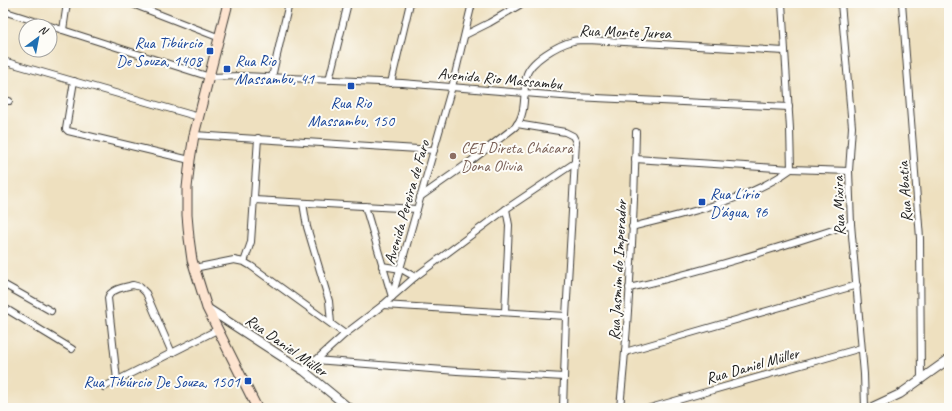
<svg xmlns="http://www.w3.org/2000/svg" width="952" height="411" viewBox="0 0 952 411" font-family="Caveat,sans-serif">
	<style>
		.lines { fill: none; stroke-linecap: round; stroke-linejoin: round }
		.minor-casing { stroke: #3c3934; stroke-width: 8 }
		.tertiary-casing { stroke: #3c3934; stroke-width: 10 }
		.secondary-casing { stroke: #3c3934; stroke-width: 11 }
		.minor { stroke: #fff; stroke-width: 6 }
		.tertiary { stroke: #fff; stroke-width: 8 }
		.secondary { stroke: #fde4d0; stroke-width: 9 }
		.transit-dot { fill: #1a4fb4; stroke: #fdfcf7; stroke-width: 1.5 }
		.education-dot { fill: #8d6e63; stroke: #fdfcf7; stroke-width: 1.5 }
		.labels { text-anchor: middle; stroke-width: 4; stroke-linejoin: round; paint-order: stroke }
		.street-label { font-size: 16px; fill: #1c1c1c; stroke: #fdfcf7 }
		.transit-label { font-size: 16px; fill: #164399; stroke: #fdfcf7; text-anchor: end }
		.education-label { font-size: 16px; fill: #785e54; stroke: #fdfcf7; text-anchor: start }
	</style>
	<rect width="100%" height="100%" fill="#fdfcf7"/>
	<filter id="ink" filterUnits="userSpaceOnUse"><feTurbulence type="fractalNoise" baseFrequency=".025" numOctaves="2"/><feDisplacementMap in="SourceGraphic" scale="8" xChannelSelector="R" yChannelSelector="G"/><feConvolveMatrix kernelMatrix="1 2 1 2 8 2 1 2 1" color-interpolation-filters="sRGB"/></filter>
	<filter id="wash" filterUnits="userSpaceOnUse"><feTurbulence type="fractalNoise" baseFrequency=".012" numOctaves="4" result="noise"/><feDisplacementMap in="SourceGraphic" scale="16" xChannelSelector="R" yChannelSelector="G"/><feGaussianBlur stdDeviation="0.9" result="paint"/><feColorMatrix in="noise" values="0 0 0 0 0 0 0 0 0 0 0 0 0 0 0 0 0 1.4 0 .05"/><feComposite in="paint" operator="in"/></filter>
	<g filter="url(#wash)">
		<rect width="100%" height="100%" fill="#eee0bf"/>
	</g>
	<g filter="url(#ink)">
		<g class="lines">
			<defs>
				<g id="minor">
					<polyline points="130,3 220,38"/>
					<polyline points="782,3 790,129 791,169"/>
					<polyline points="841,3 852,127 849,171 851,224 864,374 865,408"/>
					<polyline points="902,3 920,238 921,380"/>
					<polyline points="3,11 210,77 241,76 402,83 574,97 789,107"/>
					<polyline points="63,30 67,3"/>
					<polyline points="465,35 489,23 523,3"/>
					<polyline points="3,61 199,117"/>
					<polyline points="272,77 289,3"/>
					<polyline points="329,80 348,3"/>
					<polyline points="74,81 66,129 68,131 190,160"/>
					<polyline points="391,83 410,3"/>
					<polyline points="3,100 9,101"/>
					<polyline points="517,124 565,132 573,136 576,142 566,316 563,408"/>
					<polyline points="194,135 434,150"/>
					<polyline points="635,159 791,169 849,171"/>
					<path d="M420 197 471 161 515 127C527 114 523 93 526 77 529 61 558 45 573 41 578 40 583 40 588 40L785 51"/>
					<polyline points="254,200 417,209"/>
					<polyline points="303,203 307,227 329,301 331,323"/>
					<polyline points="365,206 392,297"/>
					<path d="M632 227C685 213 746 202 791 169"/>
					<polyline points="244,262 251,242 258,138"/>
					<polyline points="382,266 401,269 415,277"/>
					<polyline points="194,268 234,260 244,262 251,266 345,334"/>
					<polyline points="3,284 51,311"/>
					<path d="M629 288C704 271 778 248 851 224"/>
					<polyline points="392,297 453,83 472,3"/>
					<polyline points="383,305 566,316"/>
					<polyline points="3,307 72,349"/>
					<polyline points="505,312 509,225 506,209"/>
					<polyline points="625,352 857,285"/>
					<polyline points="315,360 457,371 564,377"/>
					<polyline points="304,371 345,334 383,305 415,277 506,209 576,162"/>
					<path d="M117 380 108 298C110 289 125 287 133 285L140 287 146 293 172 353"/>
					<polyline points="104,387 217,330"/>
					<path d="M620 408C629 317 634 224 636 132"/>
					<polyline points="650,408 861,348"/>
				</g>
				<g id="tertiary">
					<polyline points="207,308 304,371 349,408"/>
					<polyline points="870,408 900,394 949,359"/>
				</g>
				<polyline id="secondary" points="228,3 194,135 190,160 187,188 187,215 189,238 192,260 207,308 257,408"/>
			</defs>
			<use href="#minor" class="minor-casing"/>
			<use href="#tertiary" class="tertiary-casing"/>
			<use href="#secondary" class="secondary-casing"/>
			<use href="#minor" class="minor"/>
			<use href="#tertiary" class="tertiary"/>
			<use href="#secondary" class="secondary"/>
		</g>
	</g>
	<g class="transit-dot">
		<rect x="206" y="47" width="8" height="8" rx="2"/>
		<rect x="223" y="65" width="8" height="8" rx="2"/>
		<rect x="347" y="82" width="8" height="8" rx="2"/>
		<rect x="698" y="198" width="8" height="8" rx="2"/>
		<rect x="244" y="377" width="8" height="8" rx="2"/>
	</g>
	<circle class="education-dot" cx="453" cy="156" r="4"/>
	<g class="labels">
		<g class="street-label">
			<text transform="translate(625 31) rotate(2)" y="6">Rua Monte Jurea</text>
			<text transform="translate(500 78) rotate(5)" y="6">Avenida Rio Massambu</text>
			<text transform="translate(904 192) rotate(-94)" y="6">Rua Abatia</text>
			<text transform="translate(406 202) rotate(-74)" y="6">Avenida Pereira de Faro</text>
			<text transform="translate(838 206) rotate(-92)" y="6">Rua Mixira</text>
			<text transform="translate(617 270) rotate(-87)" y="6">Rua Jasmim do Imperador</text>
			<text transform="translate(287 345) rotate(35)" y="6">Rua Daniel Müller</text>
			<text transform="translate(752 365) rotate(-16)" y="6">Rua Daniel Müller</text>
		</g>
		<g class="transit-label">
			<text x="202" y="48">Rua Tibúrcio<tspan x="202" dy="18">De Souza, 1408</tspan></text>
			<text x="235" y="66" text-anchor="start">Rua Rio<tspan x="235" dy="18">Massambu, 41</tspan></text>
			<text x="351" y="108" text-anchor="middle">Rua Rio<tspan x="351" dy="18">Massambu, 150</tspan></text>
			<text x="710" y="199" text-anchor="start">Rua Lírio<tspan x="710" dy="18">D'água, 96</tspan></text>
			<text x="240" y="387">Rua Tibúrcio De Souza, 1501</text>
		</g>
		<g class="education-label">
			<text x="461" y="153">CEI Direta Chácara<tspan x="461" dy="18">Dona Olivia</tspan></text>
		</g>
	</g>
	<rect width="952" height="411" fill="none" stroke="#fdfcf7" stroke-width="16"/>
	<g transform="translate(38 38) rotate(32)"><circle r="19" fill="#fdfcf7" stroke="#a3a29f"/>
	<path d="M0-3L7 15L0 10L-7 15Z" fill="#1f6fb2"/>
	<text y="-6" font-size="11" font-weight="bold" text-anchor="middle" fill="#1c1c1c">N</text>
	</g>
</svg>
